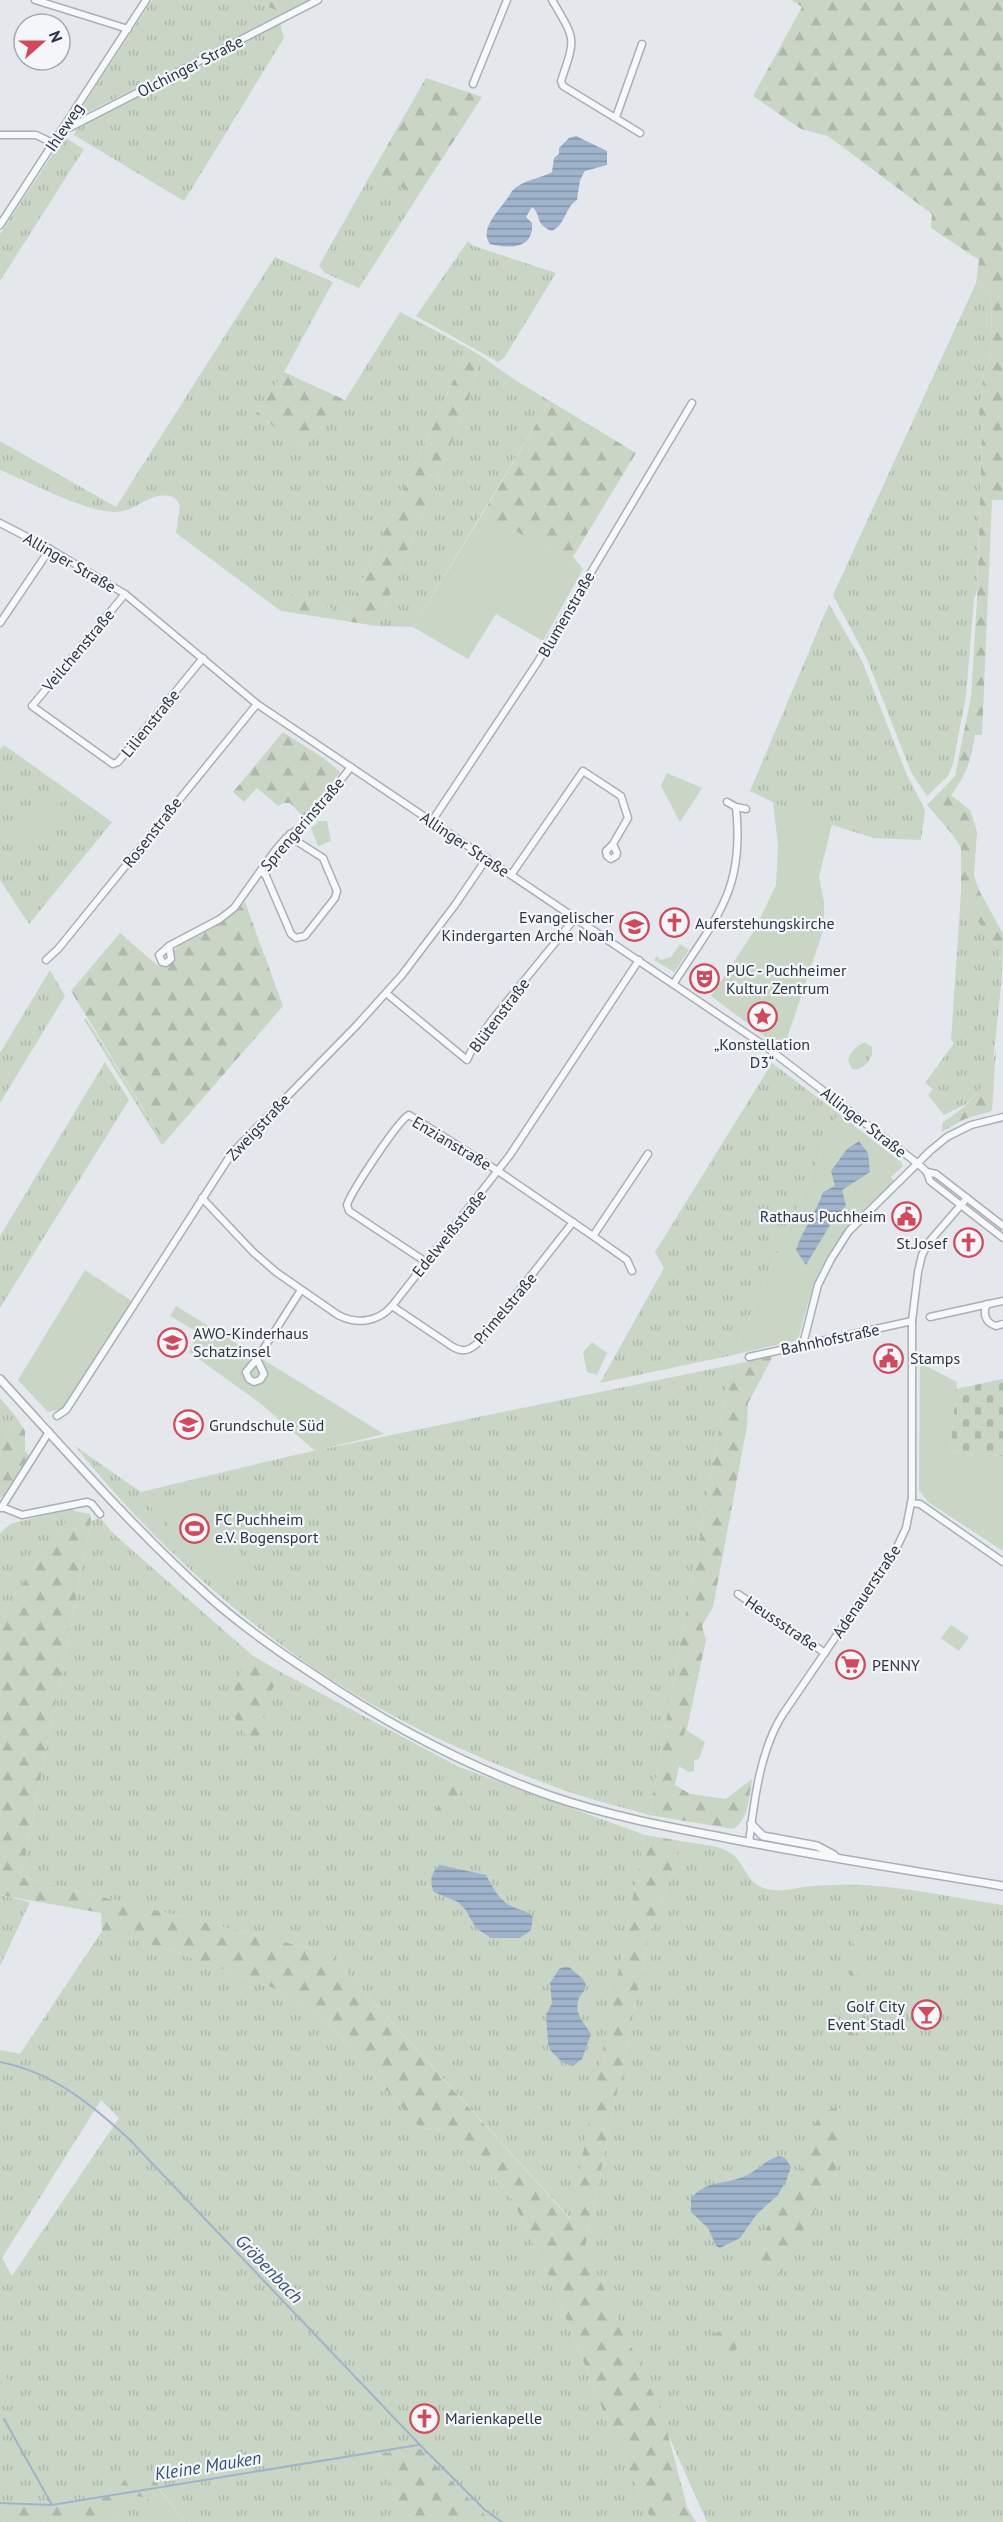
<svg xmlns="http://www.w3.org/2000/svg" width="1003" height="2522" viewBox="0 0 1003 2522" font-family="'PT Sans',sans-serif">
	<style>
		.grass { fill: url(#grass-tufts); fill-rule: evenodd }
		.forest { fill: url(#forest-firs) }
		.cemetery { fill: url(#cemetery-stones) }
		.green { fill: #c9d6c5 }
		.water { fill: url(#water-rules) }
		.lines { fill: none; stroke-linecap: round; stroke-linejoin: round }
		.stream { stroke: #9fb4cc; stroke-width: 2 }
		.minor-casing { stroke: #a9aeb7; stroke-width: 9 }
		.tertiary-casing { stroke: #a9aeb7; stroke-width: 10 }
		.minor { stroke: #f7f8fa; stroke-width: 6 }
		.tertiary { stroke: #f7f8fa; stroke-width: 7 }
		.labels { text-anchor: middle; stroke-width: 4.5; stroke-linejoin: round; paint-order: stroke }
		.street-label { font-size: 16px; fill: #2b3445; stroke: #f4f6f9 }
		.poi-label { font-size: 16px; fill: #2b3445; stroke: #f4f6f9; text-anchor: start }
		.water-label { font-size: 18px; font-style: italic; fill: #34527a; stroke: #f4f6f9 }
	</style>
	<defs>
		<pattern id="grass-tufts" width="24" height="20" patternUnits="userSpaceOnUse" patternTransform="scale(1.5)"><rect width="24" height="20" fill="#c9d6c5"/><path d="M3 7l-1-3M5 7V3M7 7l1-3M15 17l-1-3M17 17v-4M19 17l1-3" fill="none" stroke="#adb8ab"/></pattern>
		<pattern id="forest-firs" width="22" height="20" patternUnits="userSpaceOnUse" patternTransform="scale(1.5)"><rect width="22" height="20" fill="#c9d6c5"/><path d="M5 1l3.5 6h-7zM16 11l3.5 6h-7z" fill="#adb8ab"/></pattern>
		<pattern id="cemetery-stones" width="16" height="16" patternUnits="userSpaceOnUse" patternTransform="scale(1.5)"><rect width="16" height="16" fill="#c9d6c5"/><path d="M2 7V4a2 2 0 0 1 4 0v3zM10 15v-3a2 2 0 0 1 4 0v3z" fill="#adb8ab"/></pattern>
		<pattern id="water-rules" width="6" height="5" patternUnits="userSpaceOnUse" patternTransform="scale(1.5)"><rect width="6" height="5" fill="#9fb4cc"/><path d="M0 2.5h6" fill="none" stroke="#8293a7"/></pattern>
	</defs>
	<rect width="100%" height="100%" fill="#e4e7ec"/>
	<g class="grass">
		<polygon points="152,0 250,0 283,13 79,117 79,112"/>
		<polygon points="280,24 284,38 184,201 74,135 77,128"/>
		<polygon points="65,138 84,149 0,281 0,234 62,140"/>
		<polygon points="372,172 418,196 359,288 325,273 319,266"/>
		<polygon points="468,241 474,246 556,273 504,358 498,362 416,316"/>
		<path d="M275 257 333 282 284 372 256 414 304 448 345 400 400 312 468 348 347 614 292 594 281 611 176 533 180 505 174 497C146 490 140 512 114 512 83 511 30 482 0 470V441L116 507Z"/>
		<polygon points="976,283 991,293 992,338 990,359 984,371 979,413 982,429 977,590 974,599 966,696 953,764 948,776 927,796 911,772 867,659 833,595"/>
		<polygon points="481,356 515,380 550,401 413,627 377,626 468,402"/>
		<polygon points="829,604 862,661 907,775 925,810 921,840 873,838 795,813 750,791"/>
		<polygon points="4,745 112,822 29,924 0,880 0,749"/>
		<polygon points="961,893 969,909 998,949 1002,976 992,1071 983,1087 966,1104 944,1115 928,1095 933,1089 925,1083 954,1043 951,1040"/>
		<polygon points="50,970 65,996 0,1103 0,1053"/>
		<polygon points="86,1018 164,1143 162,1145 84,1020"/>
		<path d="M865 1043 872 1047C874 1058 863 1072 852 1069L848 1061C849 1054 857 1044 865 1043Z"/>
		<polygon points="105,1062 129,1100 0,1308 0,1236"/>
		<polygon points="772,1063 838,1113 733,1355 600,1383 664,1268 655,1252"/>
		<path d="M731 1365 649 1815C619 1806 587 1799 558 1788 479 1759 399 1724 329 1678 233 1615 146 1535 75 1446L141 1492 295 1455Z"/>
		<polygon points="0,1398 17,1418 0,1447"/>
		<polygon points="73,1508 74,1511 0,1616 0,1533 10,1524"/>
		<polygon points="100,1518 115,1535 253,1656 279,1671 459,1767 645,1835 571,2219 329,1953 21,1877 91,1521"/>
		<path d="M680 1841C696 1844 715 1844 729 1852 746 1862 745 1884 767 1889 782 1893 797 1887 812 1886 833 1885 856 1884 876 1886 918 1889 961 1899 1003 1905V2522H707L585 2248 650 1932 673 1870Z"/>
		<polygon points="0,1895 30,1902 0,1966"/>
		<path d="M102 1931 174 1951 273 1988 320 2014 420 2128 446 2130 511 2197 551 2281 602 2408 652 2522H492L418 2447 379 2454 405 2522H185L158 2487 123 2484 113 2495 59 2506 0 2500V2050L20 2054ZM101 2100 119 2118 12 2276 2 2258Z"/>
		<polygon points="136,2496 149,2499 172,2522 109,2522 115,2516 122,2504"/>
	</g>
	<g class="forest">
		<polygon points="250,0 310,0 283,13"/>
		<path d="M791 0H1003V500H992L982 735H975C971 760 967 774 951 795L970 810 977 831 974 875 979 890 1003 934 1002 976 998 949 969 909 961 893V848L953 835 927 805 955 776 971 697 977 601 982 429 979 413 984 371 990 359 992 338 991 293 976 283 979 260 931 228 932 214 828 136 801 129 753 96 802 7Z"/>
		<polygon points="426,78 482,97 418,196 372,172"/>
		<polygon points="468,348 481,356 468,402 377,626 281,611 292,594 347,614"/>
		<polygon points="284,372 345,400 304,448 256,414"/>
		<polygon points="550,401 636,453 573,557 583,569 483,513"/>
		<polygon points="283,732 325,759 340,772 304,818 290,803 283,803 278,806 257,788 244,802 233,792"/>
		<path d="M245 902 283 1006 164 1143 71 991 120 933 158 966H167L175 961 174 950C184 941 196 938 207 931 222 924 233 913 245 902Z"/>
		<path d="M996 1049 992 1111 965 1119 941 1132 943 1122C973 1103 989 1084 996 1049Z"/>
		<path d="M773 1356 748 1403 747 1426 717 1586 713 1607 702 1626 706 1640 675 1785 690 1794 726 1799 752 1779C749 1796 749 1820 733 1829L649 1815 731 1365Z"/>
		<polygon points="17,1418 25,1431 25,1451 30,1456 5,1495 0,1498 0,1447"/>
		<polygon points="74,1511 90,1514 91,1521 21,1877 329,1953 570,2219 645,1835 680,1841 673,1870 650,1932 585,2248 663,2415 687,2507 696,2522 652,2522 602,2408 551,2281 511,2197 446,2130 420,2128 320,2014 273,1988 174,1951 102,1931 101,1913 0,1895 0,1616"/>
		<path d="M253 1656 279 1671 263 1716 265 1722 264 1734 250 1738C223 1721 232 1673 253 1656Z"/>
		<polygon points="445,1770 463,1776 455,1814 445,1816 437,1811"/>
		<path d="M858 1922 864 1923 860 1970 855 1978 850 1980C848 1972 853 1969 854 1961 855 1945 849 1936 858 1922Z"/>
		<polygon points="852,2011 859,2012 865,2016 865,2030 849,2036 840,2016"/>
		<path d="M840 2108 843 2115 838 2162 820 2202 784 2262 781 2273 771 2274 750 2255C770 2221 794 2190 808 2153 812 2140 812 2123 823 2113 827 2109 835 2108 840 2108Z"/>
		<polygon points="720,2331 737,2337 740,2343 733,2354 714,2355 709,2345 710,2336"/>
		<polygon points="418,2447 491,2521 492,2522 405,2522 379,2454"/>
		<polygon points="130,2473 158,2477 158,2488 185,2522 172,2522 149,2499 136,2496 122,2504 115,2516 109,2522 0,2522 0,2500 59,2506 113,2495"/>
	</g>
	<polygon class="cemetery" points="1003,1379 1003,1456 950,1451 956,1389"/>
	<g class="green">
		<polygon points="483,513 583,569 543,641 496,614 468,659 413,627"/>
		<polygon points="667,773 702,788 680,822 661,786"/>
		<polygon points="55,781 69,792 24,852 10,841"/>
		<polygon points="773,802 795,813 832,824 819,877 824,902 824,928 783,1050 711,996 753,933 776,885 778,845"/>
		<polygon points="319,821 327,821 331,841 318,846 311,828"/>
		<polygon points="680,944 689,950 674,972 654,960 657,956 660,960 671,957"/>
		<path d="M838 1113 901 1162 903 1166 891 1177 894 1181C870 1204 844 1227 827 1257 812 1283 806 1311 798 1340L733 1355Z"/>
		<polygon points="85,1270 136,1304 64,1408 48,1412 18,1380"/>
		<polygon points="176,1306 384,1434 315,1451 260,1403 189,1352 199,1333 170,1316"/>
		<polygon points="592,1342 607,1353 597,1375 587,1372 583,1352"/>
		<polygon points="920,1363 957,1382 950,1451 1003,1456 1003,1551 928,1502 919,1490"/>
		<polygon points="181,1493 242,1555 222,1577 144,1501"/>
		<polygon points="951,1625 969,1637 959,1651 941,1638"/>
		<polygon points="685,1729 705,1742 699,1759 694,1760 694,1771 689,1772 677,1765"/>
		<polygon points="0,2364 19,2400 6,2407 0,2396"/>
	</g>
	<g class="water">
		<path d="M576 136 607 151V165L585 171 580 180 577 200C565 207 566 224 552 231 534 224 542 215 532 207L526 217 532 223C534 249 510 249 490 244 477 228 505 205 512 191 522 180 539 179 552 172L554 158 559 154V148L569 138Z"/>
		<path d="M859 1141 868 1153 870 1172 842 1190 846 1206 833 1220 806 1265 796 1250C803 1229 816 1213 823 1192L835 1186 831 1171 847 1149Z"/>
		<path d="M440 1865 486 1875C493 1888 498 1899 511 1906 519 1910 526 1910 533 1917L531 1930 520 1938H491L476 1928 465 1909 458 1902 434 1892C429 1882 431 1872 440 1865Z"/>
		<path d="M564 1967H569L583 1979 586 1985C585 1991 582 1993 579 1998 573 2014 584 2022 591 2034L582 2059 573 2066 562 2062 551 2051 548 2043 546 2015 552 2003 550 1983 559 1969Z"/>
		<path d="M779 2156 785 2158 791 2167 787 2179 778 2195 757 2214 740 2238 720 2248 716 2246 708 2228 691 2212V2198C708 2180 722 2185 743 2177 756 2172 765 2160 779 2156Z"/>
	</g>
	<g class="lines">
		<g class="stream">
			<path d="M0 2062C52 2072 91 2104 129 2139L419 2444 485 2510 502 2522"/>
			<polyline points="4,2419 52,2505"/>
			<polyline points="0,2503 52,2505 418,2445"/>
		</g>
		<defs>
			<g id="minor">
				<polyline points="35,0 128,29"/>
				<path d="M552 0C576 41 576 37 561 81L563 86 640 133"/>
				<polyline points="473,84 507,0"/>
				<polyline points="616,117 642,44"/>
				<polyline points="61,132 318,0"/>
				<polyline points="0,135 36,135 53,143"/>
				<polyline points="0,225 146,0"/>
				<polyline points="0,523 50,549 125,594 257,704 765,1046 917,1163 927,1172 930,1181 1003,1238"/>
				<polyline points="125,594 32,706 113,764 118,762 203,658"/>
				<polyline points="0,623 50,549"/>
				<polyline points="727,802 736,807 746,809"/>
				<polyline points="432,821 537,663 692,403"/>
				<polyline points="261,871 266,876 291,934 296,938 305,936 335,898 337,891 323,858 298,842 290,834"/>
				<polyline points="511,875 583,771 621,796 628,818 613,844 606,851 607,856 611,859 616,856 617,853 613,844"/>
				<polyline points="169,946 220,919 234,908 274,852 286,838 308,821 351,767"/>
				<polygon points="169,946 171,959 166,963 162,962 159,955"/>
				<polyline points="46,960 58,949 257,704"/>
				<path d="M674 983C716 917 745 891 736 807"/>
				<polyline points="386,993 467,1060 472,1049 492,1020 576,917"/>
				<polyline points="927,1172 936,1174 1003,1226"/>
				<path d="M202 1198 253 1252 276 1272 338 1315C357 1325 378 1322 392 1306L510 1155 639 960"/>
				<polyline points="593,1236 648,1154"/>
				<path d="M426 1262 349 1211 347 1205C351 1192 399 1119 409 1115L498 1171 593 1236 627 1260 632 1271"/>
				<path d="M987 1304C982 1314 986 1323 996 1326L1003 1324"/>
				<path d="M392 1306 453 1347C464 1353 470 1350 479 1342L573 1222"/>
				<polyline points="930,1317 1003,1301"/>
				<polyline points="803,1344 818,1285 831,1259 849,1231 930,1151 947,1137 971,1125 1003,1117"/>
				<polyline points="749,1357 912,1321"/>
				<polyline points="257,1359 301,1290"/>
				<polygon points="257,1359 264,1374 260,1380 254,1382 249,1379 246,1372"/>
				<polyline points="57,1416 66,1410 232,1153 357,1025 402,975 455,905 487,858"/>
				<polyline points="911,1503 920,1504 1003,1562"/>
				<polyline points="2,1507 22,1515 87,1502 92,1504 100,1514"/>
				<polyline points="1,1508 49,1432"/>
				<polyline points="738,1594 825,1653"/>
				<path d="M749 1843C754 1801 760 1750 783 1714L897 1547 906 1528 912 1498V1321L918 1272 922 1255 929 1242 967 1198"/>
			</g>
			<g id="tertiary">
				<path d="M0 1379C67 1452 132 1527 206 1594 239 1624 276 1650 313 1674 388 1725 466 1766 551 1796 606 1815 664 1826 721 1837 815 1856 909 1870 1003 1886"/>
				<polyline points="751,1824 763,1836 817,1846 834,1855"/>
			</g>
		</defs>
		<use href="#minor" class="minor-casing"/>
		<use href="#tertiary" class="tertiary-casing"/>
		<use href="#minor" class="minor"/>
		<use href="#tertiary" class="tertiary"/>
	</g>
	<defs>
		<symbol id="church-ring" viewBox="-11 -11 22 22"><circle r="9.5" fill="#f4f6f9" stroke="#d1495b" stroke-width="1.5"/><path d="M-1.2-6h2.4v3.5h3.3v2.4h-3.3V6h-2.4V-.1h-3.3v-2.4h3.3Z" fill="#d1495b"/></symbol>
		<symbol id="school-ring" viewBox="-11 -11 22 22"><circle r="9.5" fill="#f4f6f9" stroke="#d1495b" stroke-width="1.5"/><path d="M0-5L7-2L0 1L-7-2ZM-4 1L0 2.5L4 1V4Q0 6-4 4Z" fill="#d1495b"/></symbol>
		<symbol id="theatre-ring" viewBox="-11 -11 22 22"><circle r="9.5" fill="#f4f6f9" stroke="#d1495b" stroke-width="1.5"/><path d="M-5-5.5Q0-4 5-5.5V0Q5 5 0 6Q-5 5-5 0ZM-3.3-2.5H-1v1.5H-3.3ZM1-2.5H3.3v1.5H1ZM-2.8 1Q0 5.5 2.8 1Z" fill="#d1495b"/></symbol>
		<symbol id="sight-ring" viewBox="-11 -11 22 22"><circle r="9.5" fill="#f4f6f9" stroke="#d1495b" stroke-width="1.5"/><path d="M0-6L1.8-2.2L6-1.7L2.9 1.2L3.7 5.4L0 3.3L-3.7 5.4L-2.9 1.2L-6-1.7L-1.8-2.2Z" fill="#d1495b"/></symbol>
		<symbol id="civic-ring" viewBox="-11 -11 22 22"><circle r="9.5" fill="#f4f6f9" stroke="#d1495b" stroke-width="1.5"/><path d="M-.6-6.5H3V-4.5H.6V-3L4-1V1h2V6H-6V1h2V-1L-.6-3ZM-1.2 2.5V6h2.4V2.5Z" fill="#d1495b"/></symbol>
		<symbol id="stadium-ring" viewBox="-11 -11 22 22"><circle r="9.5" fill="#f4f6f9" stroke="#d1495b" stroke-width="1.5"/><path d="M0-5a6.5 5 0 1 0 0 10a6.5 5 0 1 0 0-10ZM-3.5-1.8h7v3.6h-7Z" fill="#d1495b"/></symbol>
		<symbol id="supermarket-ring" viewBox="-11 -11 22 22"><circle r="9.5" fill="#f4f6f9" stroke="#d1495b" stroke-width="1.5"/><path d="M-6-5.5h2.5l.6 2H6L4.5 2H-2.5L-4.4-4H-6ZM-1.5 3.2a1.3 1.3 0 1 0 .1 0ZM3 3.2a1.3 1.3 0 1 0 .1 0Z" fill="#d1495b"/></symbol>
		<symbol id="bar-ring" viewBox="-11 -11 22 22"><circle r="9.5" fill="#f4f6f9" stroke="#d1495b" stroke-width="1.5"/><path d="M-6-5H6L.8 .8V4.5H3.5V6h-7V4.5H-.8V.8Z" fill="#d1495b"/></symbol>
	</defs>
	<g fill-rule="evenodd">
		<use href="#church-ring" x="658" y="906" width="33" height="33"/>
		<use href="#school-ring" x="618" y="910" width="33" height="33"/>
		<use href="#theatre-ring" x="688" y="962" width="33" height="33"/>
		<use href="#sight-ring" x="746" y="1000" width="33" height="33"/>
		<use href="#civic-ring" x="890" y="1200" width="33" height="33"/>
		<use href="#church-ring" x="952" y="1226" width="33" height="33"/>
		<use href="#school-ring" x="156" y="1326" width="33" height="33"/>
		<use href="#civic-ring" x="872" y="1342" width="33" height="33"/>
		<use href="#school-ring" x="172" y="1408" width="33" height="33"/>
		<use href="#stadium-ring" x="178" y="1512" width="33" height="33"/>
		<use href="#supermarket-ring" x="834" y="1648" width="33" height="33"/>
		<use href="#bar-ring" x="910" y="1998" width="33" height="33"/>
		<use href="#church-ring" x="408" y="2402" width="33" height="33"/>
	</g>
	<g class="labels">
		<g class="street-label">
			<text transform="translate(190 66) rotate(-27)" y="6">Olchinger Straße</text>
			<text transform="translate(64 127) rotate(-56)" y="6">Ihleweg</text>
			<text transform="translate(70 562) rotate(30)" y="6">Allinger Straße</text>
			<text transform="translate(566 614) rotate(-60)" y="6">Blumenstraße</text>
			<text transform="translate(78 650) rotate(-50)" y="6">Veilchenstraße</text>
			<text transform="translate(150 723) rotate(-51)" y="6">Lilienstraße</text>
			<text transform="translate(302 824) rotate(-49)" y="6">Sprengerinstraße</text>
			<text transform="translate(152 832) rotate(-52)" y="6">Rosenstraße</text>
			<text transform="translate(465 844) rotate(34)" y="6">Allinger Straße</text>
			<text transform="translate(499 1015) rotate(-53)" y="6">Blütenstraße</text>
			<text transform="translate(864 1122) rotate(38)" y="6">Allinger Straße</text>
			<text transform="translate(258 1127) rotate(-47)" y="6">Zweigstraße</text>
			<text transform="translate(452 1143) rotate(31)" y="6">Enzianstraße</text>
			<text transform="translate(449 1233) rotate(-51)" y="6">Edelweißstraße</text>
			<text transform="translate(505 1308) rotate(-50)" y="6">Primelstraße</text>
			<text transform="translate(830 1339) rotate(-12)" y="6">Bahnhofstraße</text>
			<text transform="translate(866 1591) rotate(-56)" y="6">Adenauerstraße</text>
			<text transform="translate(782 1623) rotate(34)" y="6">Heussstraße</text>
		</g>
		<g class="poi-label">
			<text x="614" y="923" text-anchor="end">Evangelischer<tspan x="614" dy="18">Kindergarten Arche Noah</tspan></text>
			<text x="695" y="929">Auferstehungskirche</text>
			<text x="726" y="976">PUC - Puchheimer<tspan x="726" dy="18">Kultur Zentrum</tspan></text>
			<text x="762" y="1050" text-anchor="middle">„Konstellation<tspan x="762" dy="18">D3“</tspan></text>
			<text x="886" y="1222" text-anchor="end">Rathaus Puchheim</text>
			<text x="947" y="1249" text-anchor="end">St.Josef</text>
			<text x="193" y="1339">AWO-Kinderhaus<tspan x="193" dy="18">Schatzinsel</tspan></text>
			<text x="910" y="1364">Stamps</text>
			<text x="209" y="1431">Grundschule Süd</text>
			<text x="215" y="1525">FC Puchheim<tspan x="215" dy="18">e.V. Bogensport</tspan></text>
			<text x="872" y="1671">PENNY</text>
			<text x="905" y="2012" text-anchor="end">Golf City<tspan x="905" dy="18">Event Stadl</tspan></text>
			<text x="445" y="2424">Marienkapelle</text>
		</g>
		<g class="water-label">
			<text transform="translate(269 2269) rotate(46)" y="6">Gröbenbach</text>
			<text transform="translate(208 2466) rotate(-9)" y="6">Kleine Mauken</text>
		</g>
	</g>
	<g transform="translate(42 42) rotate(69)"><circle r="28" fill="#f4f6f9" stroke="#a4a8b1" stroke-width="1.5"/>
	<path d="M0-4.5L10 22L0 15L-10 22Z" fill="#d1495b"/>
	<text y="-9" font-size="16" font-weight="bold" text-anchor="middle" fill="#2b3445">N</text>
	</g>
</svg>
